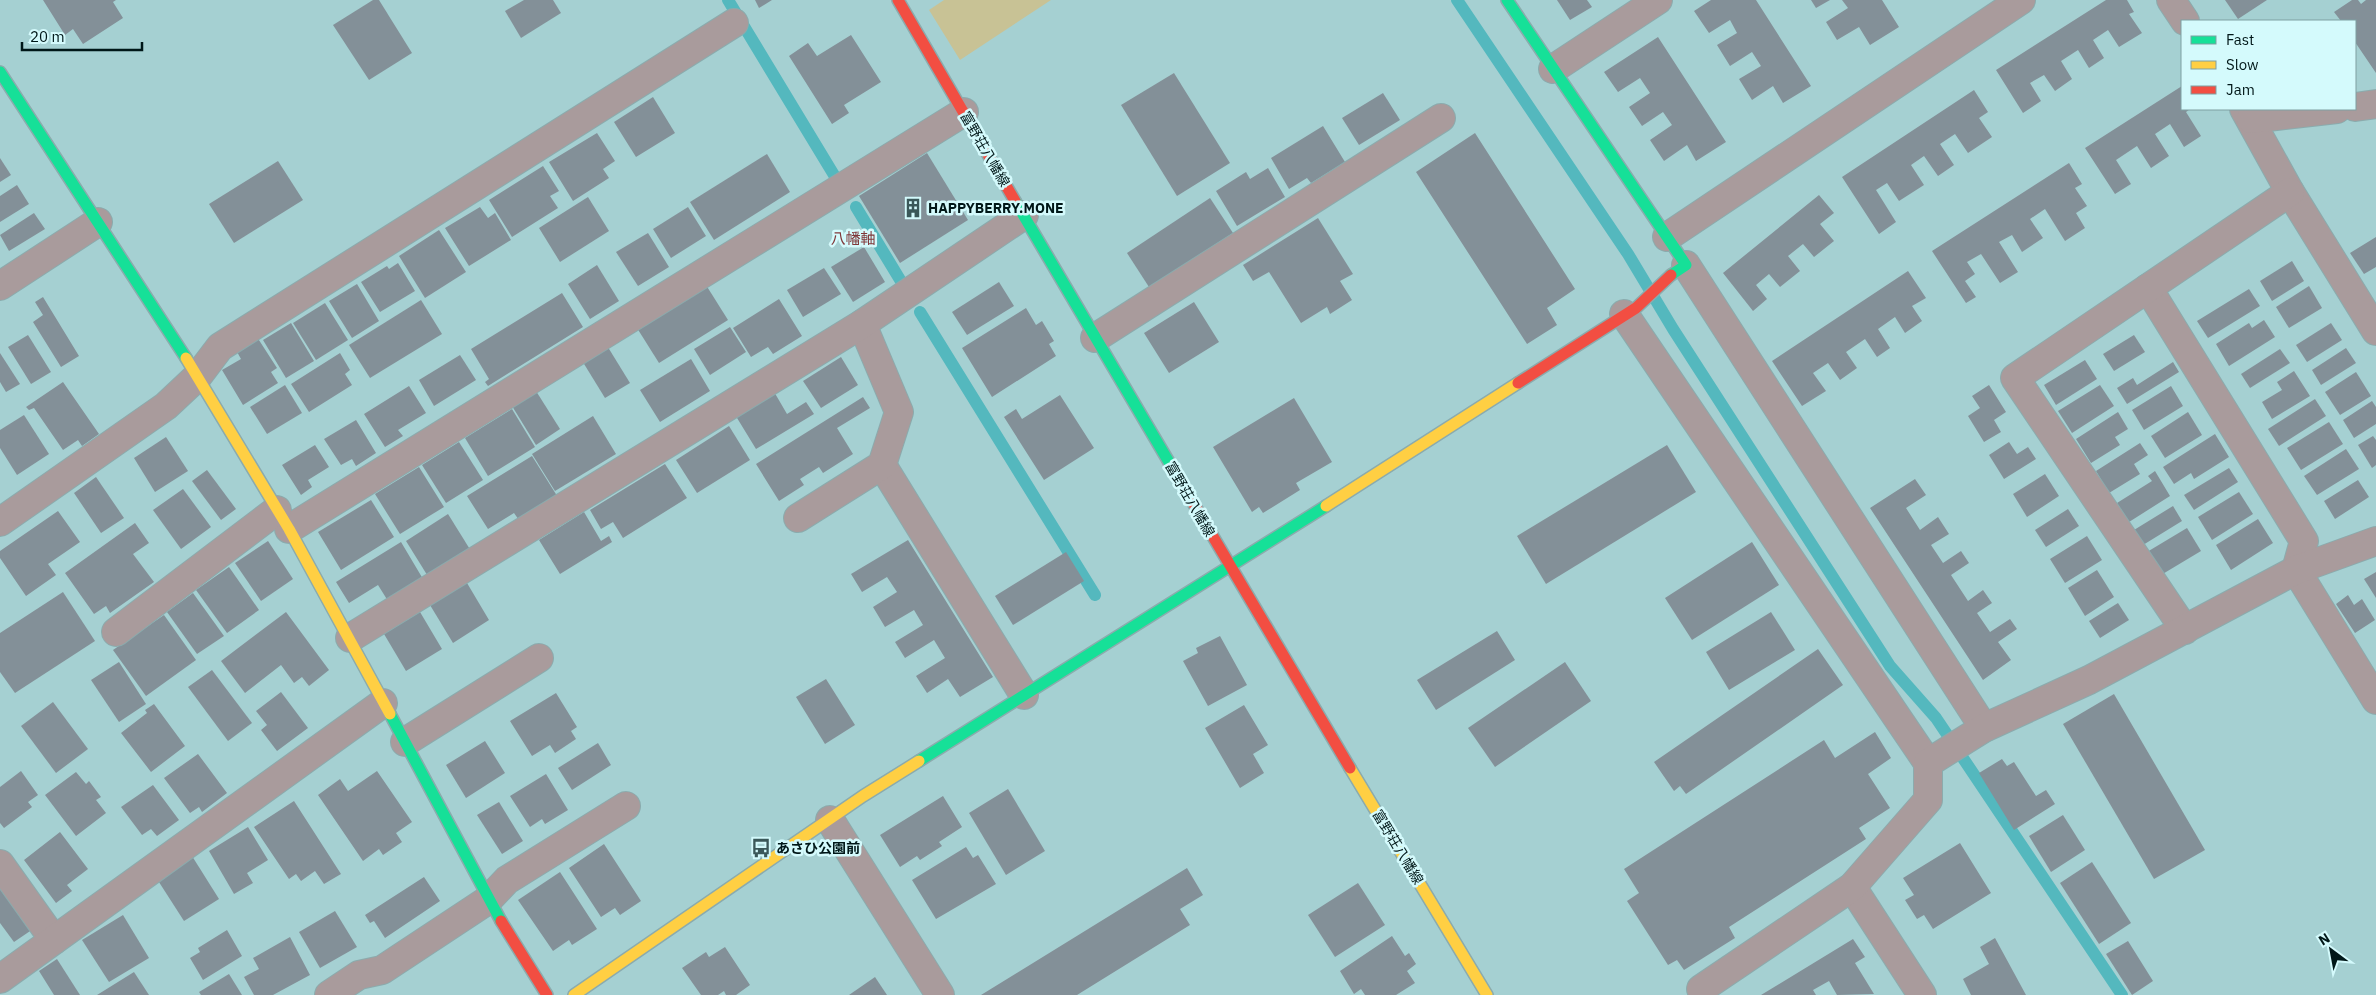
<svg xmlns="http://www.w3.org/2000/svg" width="2376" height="995" viewBox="0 0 2376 995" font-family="'IBM Plex Sans','Noto Sans JP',sans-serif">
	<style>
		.green { fill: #c8c295 }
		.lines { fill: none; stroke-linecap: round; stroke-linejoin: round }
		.stream { stroke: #54b8be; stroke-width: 12 }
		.building { fill: #839098 }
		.street-casing { stroke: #8babad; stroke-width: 30 }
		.fast-casing { stroke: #8babad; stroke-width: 14 }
		.slow-casing { stroke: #8babad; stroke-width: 14 }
		.jam-casing { stroke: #8babad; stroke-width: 14 }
		.street { stroke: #a99b9c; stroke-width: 28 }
		.fast { stroke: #16e098; stroke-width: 11 }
		.slow { stroke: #ffcf43; stroke-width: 11 }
		.jam { stroke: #f24e42; stroke-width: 11 }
		.labels { text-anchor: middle; stroke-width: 5; stroke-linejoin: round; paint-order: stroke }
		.street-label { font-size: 14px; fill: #001718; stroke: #d4fafc }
		.poi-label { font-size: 14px; font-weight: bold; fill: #001718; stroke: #d4fafc; text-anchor: start }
		.neighbourhood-label { font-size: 15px; fill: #80383a; stroke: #d4fafc }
	</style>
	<rect width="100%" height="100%" fill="#a5d0d2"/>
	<polygon class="green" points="944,0 1051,0 960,60 929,10"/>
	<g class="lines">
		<g class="stream">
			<polyline points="728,0 834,175"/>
			<polyline points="1457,0 1628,254 1673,329 1890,666 1936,718 2122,995"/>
			<polyline points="856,207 902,283"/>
			<polyline points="920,312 1095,595"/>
		</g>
	</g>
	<g class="building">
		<polygon points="43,0 116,0 113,2 123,18 83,44 73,29 65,35"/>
		<polygon points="373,0 379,0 412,53 369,80 333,25"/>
		<polygon points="524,0 553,0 561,13 521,38 505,11"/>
		<polygon points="755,0 772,0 759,8"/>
		<polygon points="1557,0 1587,0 1592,7 1570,20"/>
		<polygon points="1711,0 1756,0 1811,86 1783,103 1773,86 1752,100 1739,79 1761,66 1752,52 1730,66 1717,45 1737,33 1730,20 1709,33 1694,11"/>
		<polygon points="1811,0 1830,0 1816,8"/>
		<polygon points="1842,0 1882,0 1899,27 1870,45 1859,27 1837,40 1826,22 1848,8"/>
		<polygon points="2106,0 2127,0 2134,12 2129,14 2142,33 2119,47 2108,30 2093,40 2104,58 2089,68 2078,50 2061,61 2072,79 2055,91 2044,75 2030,83 2041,101 2023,113 1996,70"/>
		<polygon points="2225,0 2267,0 2238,19"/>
		<polygon points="2352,0 2358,0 2361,4 2366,0 2376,0 2376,73 2355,42 2355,21 2341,21 2334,12"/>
		<polygon points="851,35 881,82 844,105 849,113 832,124 789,56 808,43 817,56"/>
		<polygon points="1658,37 1726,142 1696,161 1687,145 1664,161 1650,140 1672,125 1663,112 1642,126 1629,107 1650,93 1640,78 1618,92 1604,72"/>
		<polygon points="1174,73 1230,163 1177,196 1121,105"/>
		<polygon points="2182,86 2182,109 2190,109 2186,112 2201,136 2184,147 2170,124 2155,134 2169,156 2151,168 2137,146 2116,160 2131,184 2115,194 2085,148"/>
		<polygon points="1974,90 1988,112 1979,118 1992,137 1968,153 1955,134 1940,144 1954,165 1938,176 1924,156 1911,165 1924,185 1899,201 1887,183 1876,190 1896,222 1879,234 1842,177"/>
		<polygon points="1383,93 1400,120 1359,145 1342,118"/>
		<polygon points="653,97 675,133 636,157 614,122"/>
		<polygon points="1323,126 1345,162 1311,183 1307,178 1289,189 1271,158"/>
		<polygon points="597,133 615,161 603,169 609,178 573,201 549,162"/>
		<polygon points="1475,133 1575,289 1547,308 1557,325 1527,344 1416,172"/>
		<polygon points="927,153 968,220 900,263 859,196"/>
		<polygon points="767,154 790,192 714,240 690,202"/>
		<polygon points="0,158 11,175 0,182"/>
		<polygon points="278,161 303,200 234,243 209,204"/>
		<polygon points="2069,163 2082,184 2075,188 2087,206 2076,213 2085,228 2065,241 2045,209 2030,219 2043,238 2022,252 2012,235 1999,242 2018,272 2000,283 1981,254 1967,262 1975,274 1965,281 1976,297 1966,303 1932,251"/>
		<polygon points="543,166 559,191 550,196 558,208 512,237 489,200"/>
		<polygon points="1268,168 1285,197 1237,226 1216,191 1246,172 1250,179"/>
		<polygon points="17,185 29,204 0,222 0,196"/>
		<polygon points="1819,195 1834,213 1820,224 1834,241 1814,257 1803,244 1788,256 1800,271 1780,287 1769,274 1756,285 1767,299 1753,311 1723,273"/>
		<polygon points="588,197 609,231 560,262 539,228"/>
		<polygon points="1210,198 1233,233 1149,287 1127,253"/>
		<polygon points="480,207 488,218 495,213 511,240 469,266 445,228"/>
		<polygon points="688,207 706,236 671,258 653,229"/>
		<polygon points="34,213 45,229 9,251 0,235"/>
		<polygon points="1318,218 1353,274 1340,281 1352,300 1330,314 1327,307 1301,323 1269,272 1253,281 1243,265"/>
		<polygon points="439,230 466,272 425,298 399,256"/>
		<polygon points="648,233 669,267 638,286 616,252"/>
		<polygon points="2376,237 2376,267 2364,274 2350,253"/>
		<polygon points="864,247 885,282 853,302 831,267"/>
		<polygon points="2292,261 2304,281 2272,301 2260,281"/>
		<polygon points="398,263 415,291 380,312 361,282 387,266 389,269"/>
		<polygon points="597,265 619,301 590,319 568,284"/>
		<polygon points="824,268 841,294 803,317 787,290"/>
		<polygon points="1908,271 1926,298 1912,306 1922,321 1905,333 1895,317 1878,329 1890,348 1877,357 1865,339 1846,352 1857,368 1840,380 1828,363 1813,373 1826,391 1802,406 1772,361"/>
		<polygon points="999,282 1014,306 967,335 952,312"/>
		<polygon points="357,284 379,321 352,338 329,301"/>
		<polygon points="706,285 728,320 659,363 637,328"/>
		<polygon points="2309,286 2322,308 2289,328 2276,307"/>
		<polygon points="2249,289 2260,306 2208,338 2197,321"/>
		<polygon points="562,293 583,327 488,386 485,382 489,379 471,349"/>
		<polygon points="43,297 79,356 61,367 33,322 43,315 35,302"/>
		<polygon points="779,299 802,336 773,354 768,347 751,357 733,328"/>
		<polygon points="421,300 442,334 370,378 349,345"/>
		<polygon points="1194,302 1219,342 1169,373 1144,333"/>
		<polygon points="325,303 348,340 316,360 293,323"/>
		<polygon points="1026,308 1036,325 1042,321 1054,341 1049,344 1056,356 992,397 962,348"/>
		<polygon points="2264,320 2275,337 2229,366 2216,344 2249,323 2252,328"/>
		<polygon points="291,323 314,361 286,378 263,340"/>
		<polygon points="2331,323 2342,340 2307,362 2296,345"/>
		<polygon points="730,327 746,352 710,375 694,349"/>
		<polygon points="28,335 51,372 31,384 8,347"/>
		<polygon points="2134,335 2145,352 2114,371 2103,354"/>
		<polygon points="257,337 277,368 271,372 278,383 243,405 222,370 241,359 236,350"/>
		<polygon points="606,344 630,383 605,398 581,359"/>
		<polygon points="2346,348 2356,363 2321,385 2312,370"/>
		<polygon points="2280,349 2290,363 2250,388 2241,374"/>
		<polygon points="0,353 20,384 6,392 0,382"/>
		<polygon points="340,353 350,370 345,374 352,385 309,412 291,384"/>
		<polygon points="460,355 476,380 434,406 419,380"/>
		<polygon points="841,357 858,385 821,408 803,381"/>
		<polygon points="691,359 710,391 660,422 640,390"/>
		<polygon points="2085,360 2097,379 2056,405 2044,385"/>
		<polygon points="2173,362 2179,372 2127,404 2117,388 2133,378 2137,385"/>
		<polygon points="2294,371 2310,396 2272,419 2262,402 2282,390 2277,382"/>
		<polygon points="2356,372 2371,396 2340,415 2325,392"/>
		<polygon points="63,382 99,434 82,446 78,440 63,450 34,408 29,410 26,407"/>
		<polygon points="285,385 302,413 267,434 250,407"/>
		<polygon points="1989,385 2006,412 1994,420 2001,432 1984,442 1968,416 1980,408 1972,396"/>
		<polygon points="2100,385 2114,406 2072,433 2058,411"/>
		<polygon points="409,386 426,413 398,430 403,436 385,447 364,414"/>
		<polygon points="2171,386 2183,406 2144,430 2132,410"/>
		<polygon points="773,390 787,414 806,402 814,414 756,449 734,413"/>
		<polygon points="536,391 560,429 536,445 512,406"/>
		<polygon points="1060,395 1094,448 1044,480 1004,417 1016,409 1022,419"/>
		<polygon points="863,397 870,408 837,428 853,454 823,473 819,467 800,479 804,485 779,501 756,464"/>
		<polygon points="1294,398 1332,462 1296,483 1300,490 1263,513 1259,507 1252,512 1213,447"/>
		<polygon points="2315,399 2326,416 2279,446 2268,429"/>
		<polygon points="2372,401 2376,407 2376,424 2354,438 2343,420"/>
		<polygon points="512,409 535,447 488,476 465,438"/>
		<polygon points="2118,412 2128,429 2115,437 2120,445 2091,463 2076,439"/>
		<polygon points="2188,412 2202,435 2165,458 2151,436"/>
		<polygon points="24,415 49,454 17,475 0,448 0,430"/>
		<polygon points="593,416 616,454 555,491 532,454"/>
		<polygon points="356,420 376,453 356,466 352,459 341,465 324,439"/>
		<polygon points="2329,422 2343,444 2301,470 2287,448"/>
		<polygon points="729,426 750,460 697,493 676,460"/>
		<polygon points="2215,434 2229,457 2194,479 2191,473 2174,484 2163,467"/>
		<polygon points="2373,436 2376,440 2376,465 2372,468 2358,445"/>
		<polygon points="166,437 188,471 155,492 134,458"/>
		<polygon points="459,442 483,480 446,503 422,465"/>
		<polygon points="2009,442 2017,454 2028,447 2036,459 2004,479 1989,455"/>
		<polygon points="2140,443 2148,455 2134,464 2140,474 2109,493 2096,471"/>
		<polygon points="315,445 329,467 308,480 312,487 301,495 282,465"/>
		<polygon points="1667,445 1696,492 1546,584 1517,536"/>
		<polygon points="2346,449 2359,469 2317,495 2304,476"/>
		<polygon points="532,456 559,499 521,523 514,513 488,529 467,496"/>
		<polygon points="665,464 687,498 623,538 613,522 601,529 590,510"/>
		<polygon points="419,467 444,507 400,534 375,494"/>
		<polygon points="2229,468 2238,482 2194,510 2184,495"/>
		<polygon points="207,470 236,509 221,520 192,481"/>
		<polygon points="2155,471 2170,496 2129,522 2117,503 2152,481 2148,476"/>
		<polygon points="2045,474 2059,496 2027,517 2013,494"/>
		<polygon points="96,477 124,518 101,533 74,493"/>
		<polygon points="1915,479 1926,495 1906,508 1920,530 1938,517 1949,534 1931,545 1943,563 1961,551 1969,563 1951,575 1968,601 1983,590 1992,603 1977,613 1990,632 2010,619 2017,629 1998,642 2011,660 1983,680 1870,508"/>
		<polygon points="2358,480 2369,497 2335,519 2324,501"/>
		<polygon points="183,489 211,527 181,549 153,510"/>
		<polygon points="2239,492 2253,514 2212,540 2198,517"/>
		<polygon points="371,500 394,537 341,570 318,532"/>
		<polygon points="2173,506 2182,521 2143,545 2134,530"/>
		<polygon points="2068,509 2079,526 2046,547 2035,530"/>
		<polygon points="58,511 80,542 48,564 56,575 26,596 0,558 0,551"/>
		<polygon points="584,512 601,541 609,536 612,542 560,574 539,540"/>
		<polygon points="448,514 471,551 429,578 406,541"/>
		<polygon points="2258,519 2273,543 2231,570 2216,545"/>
		<polygon points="135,523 149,543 133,554 154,582 110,613 106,606 94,614 65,573"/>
		<polygon points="2187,528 2201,551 2161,575 2147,552"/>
		<polygon points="2087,536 2102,560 2065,583 2050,559"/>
		<polygon points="908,540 993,677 960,697 948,679 927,693 916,676 945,658 934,640 905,658 895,642 923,625 914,610 885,627 873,607 897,592 887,577 862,592 851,574"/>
		<polygon points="268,541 293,579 261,601 235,563"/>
		<polygon points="401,542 423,579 388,601 378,585 349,603 336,582"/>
		<polygon points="1752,542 1779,585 1692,640 1665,598"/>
		<polygon points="1066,552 1084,581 1013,625 995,596"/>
		<polygon points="229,567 259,610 227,633 196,590"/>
		<polygon points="2097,570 2114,597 2085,616 2068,588"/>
		<polygon points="2376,572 2376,598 2364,579"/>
		<polygon points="467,583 489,620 453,643 430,605"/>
		<polygon points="63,592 95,641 15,693 0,672 0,633"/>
		<polygon points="193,593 224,636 197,654 167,612"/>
		<polygon points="2348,595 2354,605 2362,599 2375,620 2355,633 2336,604"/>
		<polygon points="2118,603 2129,620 2100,638 2089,621"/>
		<polygon points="286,612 329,670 309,686 302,677 294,683 281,665 245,693 221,661"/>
		<polygon points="420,612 442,649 406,671 384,634"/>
		<polygon points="1771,612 1795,650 1729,690 1706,652"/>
		<polygon points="164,615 196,660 146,696 113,650"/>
		<polygon points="1497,631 1515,660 1436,710 1417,680"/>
		<polygon points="1220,636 1247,685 1208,706 1183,661 1198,653 1196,648"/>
		<polygon points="1818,649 1843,685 1686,794 1680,786 1674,791 1654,762"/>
		<polygon points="119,662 146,704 119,722 91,680"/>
		<polygon points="1565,662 1591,701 1495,767 1468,728"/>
		<polygon points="212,670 252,723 228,741 188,687"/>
		<polygon points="826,679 855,725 825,744 796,697"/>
		<polygon points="281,692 308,728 277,751 261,730 267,725 256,711"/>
		<polygon points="556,693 577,727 571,731 576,739 555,753 550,745 532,756 510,721"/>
		<polygon points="2114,694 2205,850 2154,879 2063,724"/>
		<polygon points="53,702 88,749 56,773 21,726"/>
		<polygon points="154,704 185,746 151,772 121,733 147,713 145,710"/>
		<polygon points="1244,705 1268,745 1253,754 1264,773 1240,788 1205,728"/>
		<polygon points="1875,732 1891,758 1868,774 1890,808 1859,828 1866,839 1729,927 1735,938 1684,970 1677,960 1668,965 1627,901 1639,893 1624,869 1824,740 1835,758"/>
		<polygon points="485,741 505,773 466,798 446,765"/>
		<polygon points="598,743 611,765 572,790 558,768"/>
		<polygon points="198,754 227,793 202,812 199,807 190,813 164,778"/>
		<polygon points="2002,759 2007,766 2014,762 2036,796 2046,790 2055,804 2014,830 1979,773"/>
		<polygon points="21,771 38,795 28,802 32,807 4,828 0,823 0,787"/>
		<polygon points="377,771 412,822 396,833 402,842 383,855 379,849 363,861 318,795 340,779 348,791"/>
		<polygon points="76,772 86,784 89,781 101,797 96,800 106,813 76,836 45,795"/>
		<polygon points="546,774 568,810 545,824 542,819 530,827 510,796"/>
		<polygon points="153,785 179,820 157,836 151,829 142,835 121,807"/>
		<polygon points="1008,789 1045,851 1006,875 969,813"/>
		<polygon points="943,796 962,827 939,842 942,846 920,860 917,856 900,867 880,835"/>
		<polygon points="294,801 341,874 324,884 315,871 301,881 296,874 289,879 254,827"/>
		<polygon points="499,802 523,841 502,854 477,815"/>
		<polygon points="2063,815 2085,850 2051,872 2029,836"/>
		<polygon points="248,827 268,860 247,873 253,883 234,894 209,851"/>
		<polygon points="60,832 88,869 67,885 72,891 56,903 24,860"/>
		<polygon points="1960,843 1991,893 1933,929 1924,915 1917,919 1905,900 1914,895 1903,878"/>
		<polygon points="604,844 641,901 620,915 615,908 601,917 569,868"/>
		<polygon points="966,847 973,858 978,855 996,884 936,919 912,880"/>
		<polygon points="192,856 219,899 184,921 157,879"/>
		<polygon points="2092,862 2131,923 2099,944 2060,883"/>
		<polygon points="1187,868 1203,895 1180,909 1190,925 1077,995 981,995"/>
		<polygon points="560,872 597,929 572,945 569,940 553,951 518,900"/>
		<polygon points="424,877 440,901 385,938 374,921 370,923 365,915"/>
		<polygon points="0,879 36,927 14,942 0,923"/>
		<polygon points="1358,883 1385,925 1335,957 1308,915"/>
		<polygon points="335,911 357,947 320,968 299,932"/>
		<polygon points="123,915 149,958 109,982 82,940"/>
		<polygon points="227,930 242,956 203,980 190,958 200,952 198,948"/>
		<polygon points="1392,936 1405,956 1409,953 1416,964 1407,971 1415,983 1396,995 1365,995 1361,989 1354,994 1340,971"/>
		<polygon points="290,937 310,975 273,995 254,995 244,977 259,969 253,958"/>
		<polygon points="1995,938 2026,995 1971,995 1963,979 1989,964 1980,947"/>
		<polygon points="1853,939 1865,957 1855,963 1874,994 1837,995 1829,981 1813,990 1816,995 1761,995"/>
		<polygon points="2128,941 2153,981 2132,995 2106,954"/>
		<polygon points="725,947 750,985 736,995 726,995 724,991 718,995 701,995 682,968 706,952 709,957"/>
		<polygon points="57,959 80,995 54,995 39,971"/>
		<polygon points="134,972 149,995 97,995"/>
		<polygon points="229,974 242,995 201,995 199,992"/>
		<polygon points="875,977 887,995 849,995"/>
	</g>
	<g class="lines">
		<defs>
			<g id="street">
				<polyline points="2171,0 2185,21"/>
				<polyline points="1553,69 1658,0"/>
				<polyline points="2355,107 2376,104"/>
				<polyline points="2244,109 2290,192 2376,331"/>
				<polyline points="2251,119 2337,109"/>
				<polyline points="1667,237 2021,0"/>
				<polyline points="1686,265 1984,728"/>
				<polyline points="0,286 98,222"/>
				<polyline points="2148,288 2304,541 2296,570 2376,700"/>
				<polyline points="1624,314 1928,763"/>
				<polyline points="1095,338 1441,118"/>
				<polyline points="882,465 1024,695"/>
				<polyline points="798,518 882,465 899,412 862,324"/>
				<polyline points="0,522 166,406 198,376 220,347 734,23"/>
				<polyline points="289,529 964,112"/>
				<polyline points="2185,630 2015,378 2290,192"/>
				<polyline points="116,632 277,510"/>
				<polyline points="350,638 862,324 1024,215"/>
				<polyline points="405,742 539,658"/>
				<polyline points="830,820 940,995"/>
				<polyline points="0,864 54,940"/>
				<polyline points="1852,887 1922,995"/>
				<polyline points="0,979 383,703"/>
				<polyline points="1701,989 1852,887 1928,800 1928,763 1984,728 2089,680 2296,570 2376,541"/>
				<polyline points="329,995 359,975 382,970 488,900 507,880 626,806"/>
			</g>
			<g id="fast">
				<polyline points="1507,0 1686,265 1671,275"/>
				<polyline points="0,72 186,358"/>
				<polyline points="1015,201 1176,474"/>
				<polyline points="390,714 501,921"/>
				<polyline points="919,761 1326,506"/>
			</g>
			<g id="slow">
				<polyline points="186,358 289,529 390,714"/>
				<polyline points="1326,506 1518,383"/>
				<polyline points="1350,768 1487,995"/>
				<polyline points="574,995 863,796 919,761"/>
			</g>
			<g id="jam">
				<polyline points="898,0 1015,201"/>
				<polyline points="1518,383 1636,308 1671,275"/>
				<polyline points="1176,474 1350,768"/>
				<polyline points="501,921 547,995"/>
			</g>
		</defs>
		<use href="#street" class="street-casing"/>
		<use href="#fast" class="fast-casing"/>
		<use href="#slow" class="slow-casing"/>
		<use href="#jam" class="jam-casing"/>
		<use href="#street" class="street"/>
		<use href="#fast" class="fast"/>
		<use href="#slow" class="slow"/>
		<use href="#jam" class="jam"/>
	</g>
	<defs>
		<symbol id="building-bare" viewBox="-9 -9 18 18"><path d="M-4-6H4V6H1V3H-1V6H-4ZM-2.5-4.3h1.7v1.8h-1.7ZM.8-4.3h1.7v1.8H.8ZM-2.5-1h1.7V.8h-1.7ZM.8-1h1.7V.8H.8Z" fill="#3a5859" stroke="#d4fafc" stroke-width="2.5" paint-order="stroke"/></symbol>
		<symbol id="bus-bare" viewBox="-9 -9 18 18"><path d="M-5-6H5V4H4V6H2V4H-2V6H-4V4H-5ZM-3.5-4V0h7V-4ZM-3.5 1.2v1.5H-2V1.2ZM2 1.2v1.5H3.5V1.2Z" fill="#3a5859" stroke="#d4fafc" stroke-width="2.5" paint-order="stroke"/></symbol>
	</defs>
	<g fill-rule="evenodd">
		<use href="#building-bare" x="899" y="194" width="28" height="28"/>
		<use href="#bus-bare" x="747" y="834" width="28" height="28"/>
	</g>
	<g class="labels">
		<g class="street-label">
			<text transform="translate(985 149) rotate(60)" y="5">富野荘八幡線</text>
			<text transform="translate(1190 499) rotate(60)" y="5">富野荘八幡線</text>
			<text transform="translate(1398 847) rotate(59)" y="5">富野荘八幡線</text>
		</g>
		<g class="poi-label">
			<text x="928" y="213">HAPPYBERRY.MONE</text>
			<text x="776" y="853">あさひ公園前</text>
		</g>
		<g class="neighbourhood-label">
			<text x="853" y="244">八幡軸</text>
		</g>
	</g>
	<rect x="2181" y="20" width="175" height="90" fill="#d4fafc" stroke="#7f9fa1"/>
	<rect x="2191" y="36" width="25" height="8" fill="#16e098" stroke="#7f9fa1"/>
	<text x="2226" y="45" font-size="15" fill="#001718">Fast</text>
	<rect x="2191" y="61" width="25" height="8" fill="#ffcf43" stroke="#7f9fa1"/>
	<text x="2226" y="70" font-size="15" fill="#001718">Slow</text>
	<rect x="2191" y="86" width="25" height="8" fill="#f24e42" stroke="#7f9fa1"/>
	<text x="2226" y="95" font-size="15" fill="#001718">Jam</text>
	<g transform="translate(2331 950) rotate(328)" stroke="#d4fafc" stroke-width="4" paint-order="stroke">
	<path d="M0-4L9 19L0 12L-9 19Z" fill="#001718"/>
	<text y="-8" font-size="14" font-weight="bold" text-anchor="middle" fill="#001718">N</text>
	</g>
	<path d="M22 42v8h120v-8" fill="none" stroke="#001718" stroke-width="2.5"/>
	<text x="30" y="42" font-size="15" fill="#001718" stroke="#d4fafc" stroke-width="4" paint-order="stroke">20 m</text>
</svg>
